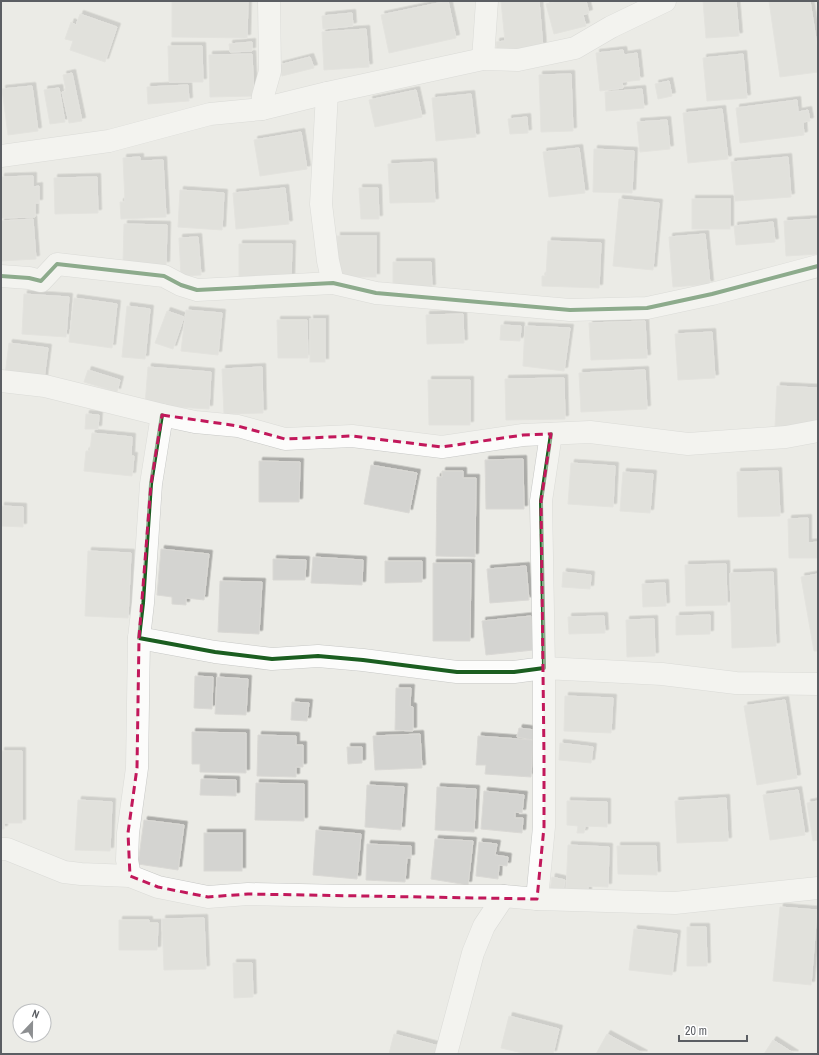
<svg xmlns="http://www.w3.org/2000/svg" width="819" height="1055" viewBox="0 0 819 1055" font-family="'Archivo Narrow',sans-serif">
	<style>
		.building { fill: #d4d4d1; stroke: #dad9d5; filter: url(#shadow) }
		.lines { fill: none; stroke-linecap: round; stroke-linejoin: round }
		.minor-casing { stroke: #c7c8c6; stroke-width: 23 }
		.minor { stroke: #fcfcfb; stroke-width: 22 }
		.cycleway-casing { stroke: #fff; stroke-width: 6 }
		.cycleway { stroke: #1b5e20; stroke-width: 4 }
		.marked { fill: none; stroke: #c2185b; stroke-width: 3; stroke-dasharray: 8 5; stroke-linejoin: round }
	</style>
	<defs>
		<filter id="shadow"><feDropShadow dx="3.5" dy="-3.5" stdDeviation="0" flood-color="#0004"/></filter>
	</defs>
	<rect width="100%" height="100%" fill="#ebebe6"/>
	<g class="building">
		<polygon points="172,1 248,1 247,38 172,37"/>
		<polygon points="448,1 456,38 389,53 381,15"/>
		<polygon points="501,1 539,1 543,48 497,52 496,42 505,41"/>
		<polygon points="558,1 586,1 589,13 583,15 586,26 554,34 546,4"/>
		<polygon points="703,1 736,1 739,36 706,38"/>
		<polygon points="769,1 810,1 818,52 818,72 780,77"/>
		<polygon points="352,13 353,26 323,29 322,16"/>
		<polygon points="80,14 117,27 105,62 70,50 73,41 65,39 71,22 76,25"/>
		<polygon points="366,29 369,67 324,70 322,32"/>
		<polygon points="252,42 252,51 230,52 229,44"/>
		<polygon points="168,46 202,46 203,82 169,82"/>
		<polygon points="623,50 624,55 637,53 640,80 622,82 623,88 600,91 596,53"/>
		<polygon points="252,54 254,96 210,97 209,55"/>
		<polygon points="743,54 747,98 707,101 703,58"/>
		<polygon points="310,57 314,68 282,76 279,65"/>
		<polygon points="72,73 82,121 69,123 62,92 66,91 63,75"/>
		<polygon points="571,74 573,131 541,132 539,75"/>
		<polygon points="669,81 672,96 658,99 655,84"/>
		<polygon points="188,85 189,101 148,104 147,87"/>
		<polygon points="32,86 38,131 8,135 2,89"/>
		<polygon points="59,88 65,122 50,124 44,90"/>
		<polygon points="642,89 644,108 606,111 605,92"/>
		<polygon points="416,90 422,117 375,127 369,100"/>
		<polygon points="471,94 476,137 436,141 432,98"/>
		<polygon points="797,100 798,112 808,110 810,121 803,122 804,135 740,143 736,108"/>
		<polygon points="722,109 728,159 688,163 683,113"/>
		<polygon points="527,117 528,133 510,134 508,119"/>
		<polygon points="667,120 670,149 640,152 637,122"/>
		<polygon points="301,132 307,169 260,176 254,140"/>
		<polygon points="579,148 585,193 549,197 543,152"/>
		<polygon points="594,149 634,151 632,193 593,192"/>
		<polygon points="140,157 140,161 163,160 166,217 121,219 120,202 125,202 123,158"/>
		<polygon points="788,157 791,197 735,201 731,162"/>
		<polygon points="433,162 435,202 390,203 388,164"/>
		<polygon points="33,176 33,187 39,186 39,203 35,203 35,217 1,218 1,177"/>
		<polygon points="97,177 98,213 55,214 54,178"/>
		<polygon points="285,188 289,224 236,229 233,193"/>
		<polygon points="359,188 378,188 379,219 361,219"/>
		<polygon points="180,190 224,193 222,230 178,227"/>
		<polygon points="619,199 659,203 653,270 613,266"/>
		<rect x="692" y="199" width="38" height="30"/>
		<polygon points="33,219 36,259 1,261 1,221"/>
		<polygon points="818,219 818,254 786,256 784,221"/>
		<polygon points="773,222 775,242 736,245 734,226"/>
		<polygon points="124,224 167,225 166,265 123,264"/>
		<polygon points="705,234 710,284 673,287 669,237"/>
		<rect x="337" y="236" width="39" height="41"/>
		<polygon points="198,237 201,275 181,276 179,238"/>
		<polygon points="548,241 601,243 599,288 542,286 542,276 546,276"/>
		<polygon points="239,244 292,244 291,281 239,281"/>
		<polygon points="393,262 431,262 432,288 393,288"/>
		<polygon points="24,294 69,297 66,337 22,334"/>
		<polygon points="74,298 117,304 112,348 69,342"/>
		<polygon points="127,306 150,309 145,359 122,357"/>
		<polygon points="186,310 222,313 218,355 181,351"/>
		<polygon points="167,311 184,317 173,349 155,343"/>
		<polygon points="463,314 464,343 427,344 426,315"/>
		<rect x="310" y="319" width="15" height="43"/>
		<polygon points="277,320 307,320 308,358 278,358"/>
		<polygon points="645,321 647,358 591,360 589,323"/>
		<polygon points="501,325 521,326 520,341 500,340"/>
		<polygon points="525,326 570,328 564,371 523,366"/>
		<polygon points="712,332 715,378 678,380 675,334"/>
		<polygon points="9,343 48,348 44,379 5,375"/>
		<polygon points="148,367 211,372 209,409 145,405"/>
		<polygon points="262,367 263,413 224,414 222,369"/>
		<polygon points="88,370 120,380 117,392 84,382"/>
		<polygon points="645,370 647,409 581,412 579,373"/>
		<polygon points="564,378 565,419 506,420 505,379"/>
		<polygon points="428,380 470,380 470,425 429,425"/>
		<polygon points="777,386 818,388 818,429 775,427"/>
		<polygon points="86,414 99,415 98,429 85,429"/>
		<polygon points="92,433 132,437 131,456 134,456 132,476 84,471 86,451 90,451"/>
		<polygon points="523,459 524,509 486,509 485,460"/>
		<polygon points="259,461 300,462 299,502 259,502"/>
		<polygon points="571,463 615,466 613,507 568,504"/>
		<polygon points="371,465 417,473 409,513 364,504"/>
		<polygon points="442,471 463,471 463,478 476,478 475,557 436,556 437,477 442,477"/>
		<polygon points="778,471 780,516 738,517 737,472"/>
		<polygon points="623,472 653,474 650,513 620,511"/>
		<polygon points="1,506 23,507 23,527 1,526"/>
		<polygon points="808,518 808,543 818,542 818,558 789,558 788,519"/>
		<polygon points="161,549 209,554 204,600 186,598 186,605 172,604 172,597 157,595"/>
		<polygon points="88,551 131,553 128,618 85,616"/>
		<polygon points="313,557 363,560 362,585 311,583"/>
		<polygon points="273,559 306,560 305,580 273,580"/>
		<polygon points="385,561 422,561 422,582 385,583"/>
		<polygon points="433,563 471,563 470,641 433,641"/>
		<polygon points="726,564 727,605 686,606 685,565"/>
		<polygon points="526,566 529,600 490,603 487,569"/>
		<polygon points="563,572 591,575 590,589 562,587"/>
		<polygon points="773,572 776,646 732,648 730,573"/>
		<polygon points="818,574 818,651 814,651 801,577"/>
		<polygon points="220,581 262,582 259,634 218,632"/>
		<polygon points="665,583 666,606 643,607 642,584"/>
		<polygon points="710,615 710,634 676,635 676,616"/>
		<polygon points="531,616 534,650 486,655 482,621"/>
		<polygon points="604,616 605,633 569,634 568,617"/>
		<polygon points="654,619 655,656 627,657 626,620"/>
		<polygon points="195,676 213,677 212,709 194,708"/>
		<polygon points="217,677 248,679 246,715 215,714"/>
		<polygon points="396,688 411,688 410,706 413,707 413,731 395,730"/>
		<polygon points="565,696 613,698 611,733 564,731"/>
		<polygon points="785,700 797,778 757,785 744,706"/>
		<polygon points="292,702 309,703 307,721 291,720"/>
		<polygon points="519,728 535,730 533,740 517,737"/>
		<polygon points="192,732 246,733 246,773 200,772 200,764 192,764"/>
		<polygon points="420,734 422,768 375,770 373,736"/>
		<polygon points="258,735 296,736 296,745 303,745 303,767 296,767 296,777 257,776"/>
		<polygon points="478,736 533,740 531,777 485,774 486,765 476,765"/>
		<polygon points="560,743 593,747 591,763 559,760"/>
		<polygon points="347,747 362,747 362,763 348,764"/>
		<polygon points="1,751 22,751 22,823 4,823 4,829 1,829"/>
		<polygon points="201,779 236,780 236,796 200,795"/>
		<polygon points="256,783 304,784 304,821 255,820"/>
		<polygon points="367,785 404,787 401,830 365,827"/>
		<polygon points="437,787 476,789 474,832 435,830"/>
		<polygon points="798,790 805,835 770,840 763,795"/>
		<polygon points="484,791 524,795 522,813 515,812 515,818 523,818 522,833 481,829"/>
		<polygon points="726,798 728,841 677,843 675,801"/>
		<polygon points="78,800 112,802 110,851 75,850"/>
		<polygon points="567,801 607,802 607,827 585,826 584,833 577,833 578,826 567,825"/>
		<polygon points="818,801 818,840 813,841 807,803"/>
		<polygon points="144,820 184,825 178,870 138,864"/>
		<polygon points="316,830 361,834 357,879 313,875"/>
		<rect x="204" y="833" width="38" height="38"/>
		<polygon points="435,839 473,841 468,885 431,879"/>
		<polygon points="479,842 497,844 495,855 508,857 507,866 499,865 498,879 476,876"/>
		<polygon points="367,844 411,846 411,858 407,858 405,882 366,880"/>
		<polygon points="568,845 609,847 608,887 588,886 588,893 566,892"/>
		<polygon points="617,846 656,846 657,875 618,874"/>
		<polygon points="552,877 565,880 563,892 550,891"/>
		<polygon points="780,907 817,910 811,985 773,981"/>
		<polygon points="204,918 206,969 164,970 162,919"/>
		<polygon points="119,920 149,920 149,923 158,923 157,950 119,950"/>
		<polygon points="687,927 706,927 707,966 687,966"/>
		<polygon points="634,929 677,934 672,975 629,970"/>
		<polygon points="233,963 252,963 253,997 234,998"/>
		<polygon points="509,1016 559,1029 553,1054 527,1054 501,1048"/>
		<polygon points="394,1034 439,1046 437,1054 389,1054"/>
		<polygon points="607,1034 644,1054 596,1054"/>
		<polygon points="773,1040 795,1054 764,1054"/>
	</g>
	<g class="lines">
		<defs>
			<g id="minor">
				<polyline points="483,59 487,1"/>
				<polyline points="327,93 321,204 328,261 333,283"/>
				<polyline points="262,109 263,96 270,71 269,1"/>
				<polyline points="1,156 109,141 210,114 262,109 327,93 483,59 518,60 575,48 611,27 665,1"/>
				<polyline points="1,276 29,278 41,281 57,264 164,276 181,285 197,290 333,283 376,293 570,310 647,308 712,294 818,266"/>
				<polyline points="1,381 45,386 162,415 195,422 238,426 285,439 352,436 442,447 523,435 590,432 688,444 786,437 818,431"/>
				<polyline points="162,415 151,484 143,603 139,638 215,652 272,659 318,656 363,660 457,672 514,672 544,668 541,501 551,434"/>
				<polyline points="1,849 7,849 64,872 81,874 130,876 158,887 208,897 248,894 345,896 504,896 537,899 675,903 818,888"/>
				<polyline points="130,876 127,860 128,833 137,768 139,638"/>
				<polyline points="537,899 544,827 544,668 662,674 736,683 818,684"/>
				<polyline points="446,1054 473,953 484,926 504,896"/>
			</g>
		</defs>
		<use href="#minor" class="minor-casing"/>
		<use href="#minor" class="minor"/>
		<defs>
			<g id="cycleway">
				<polyline points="1,276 29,278 41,281 57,264 164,276 181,285 197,290 333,283 376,293 570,310 647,308 712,294 818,266"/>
				<polyline points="162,415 151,484 143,603 139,638 215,652 272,659 318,656 363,660 457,672 514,672 544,668 541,501 551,434"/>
			</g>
		</defs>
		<use href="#cycleway" class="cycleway-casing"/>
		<use href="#cycleway" class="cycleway"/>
	</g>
	<path d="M0 0H819V1055H0ZM162 415 238 426 285 439 352 436 442 447 523 435 551 434 541 501 544 757V827L537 899 248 894 208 897 158 887 130 876 128 833 137 768 139 638 151 484Z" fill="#ebebe6" fill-opacity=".55" fill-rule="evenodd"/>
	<path class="marked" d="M162 415 238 426 285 439 352 436 442 447 523 435 551 434 541 501 544 757V827L537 899 248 894 208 897 158 887 130 876 128 833 137 768 139 638 151 484Z"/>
	<rect width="819" height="1055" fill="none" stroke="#5b5e63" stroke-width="4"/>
	<g transform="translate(32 1023) rotate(22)"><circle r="19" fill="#ffffff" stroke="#bdbfc1"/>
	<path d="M0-3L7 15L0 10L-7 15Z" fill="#8d8f91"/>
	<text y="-6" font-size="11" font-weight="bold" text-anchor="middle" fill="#5b5e63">N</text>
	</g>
	<path d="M679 1035v6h68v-6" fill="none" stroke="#5b5e63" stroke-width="2"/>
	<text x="685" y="1035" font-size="12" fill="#5b5e63" stroke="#ffffff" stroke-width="3" paint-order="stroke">20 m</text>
</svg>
